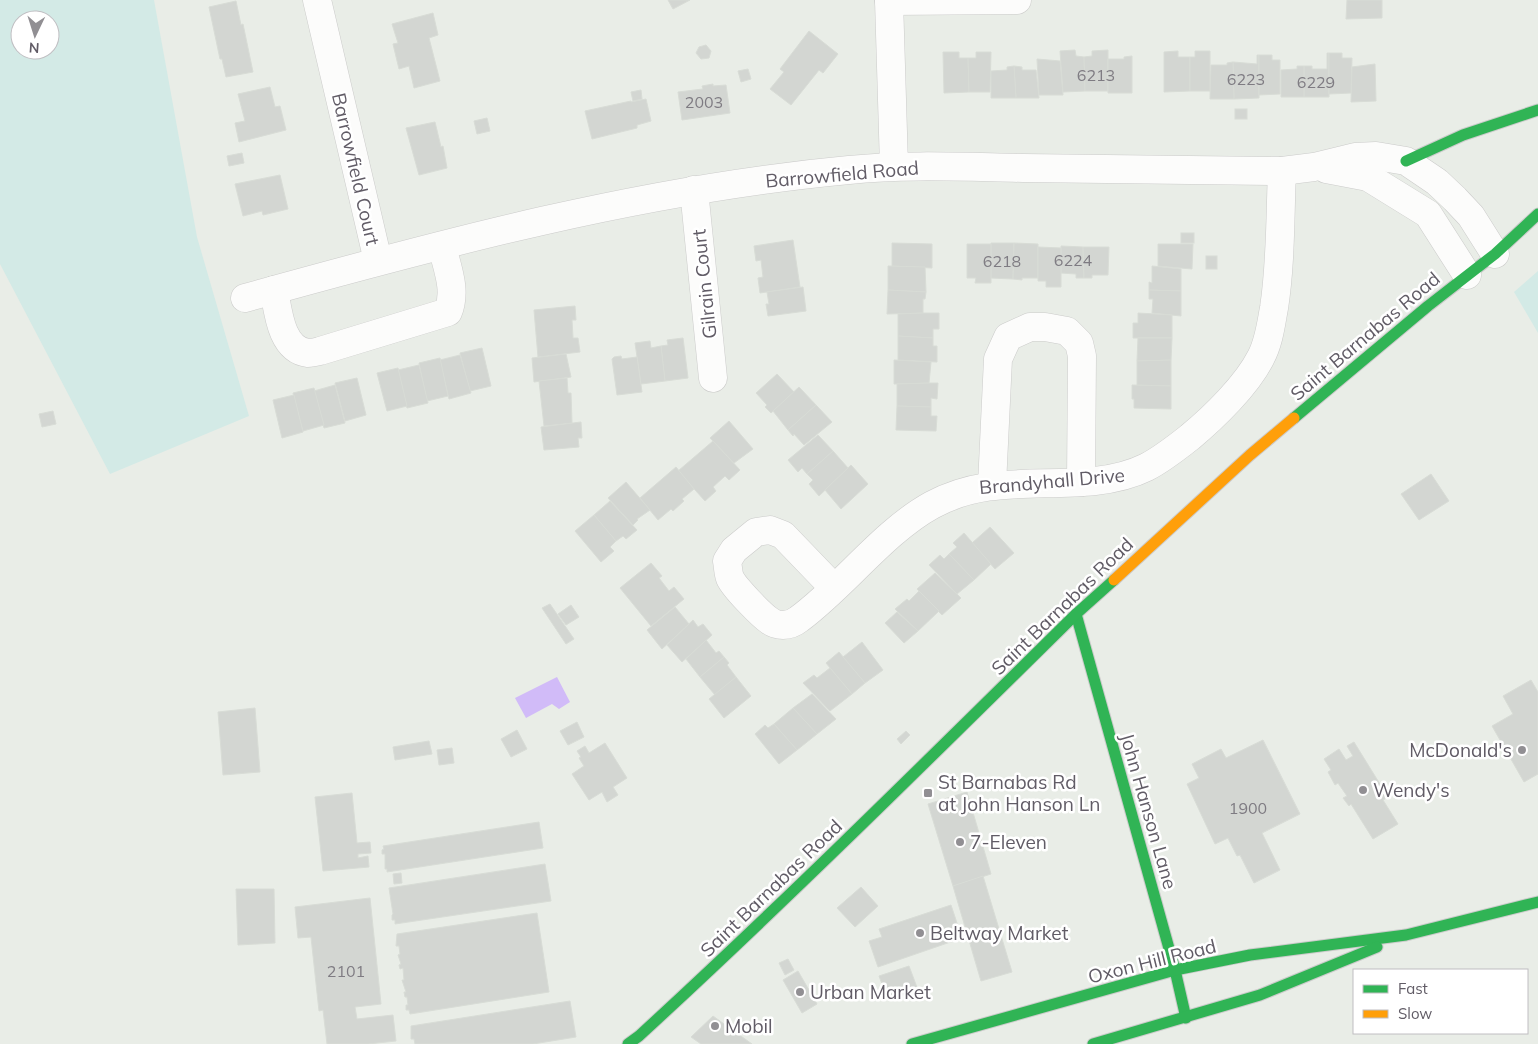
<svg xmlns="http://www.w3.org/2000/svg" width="1538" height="1044" viewBox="0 0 1538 1044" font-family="Mulish,sans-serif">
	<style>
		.green { fill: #d3eae6; fill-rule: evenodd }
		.water { fill: #d1bbf8 }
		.building { fill: #d3d6d2; stroke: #d8dcd6 }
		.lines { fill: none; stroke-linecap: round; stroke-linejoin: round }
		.street-casing { stroke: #cbcbca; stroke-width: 29 }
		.fast-casing { stroke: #cccbcb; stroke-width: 13 }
		.slow-casing { stroke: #cccbcb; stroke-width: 13 }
		.street { stroke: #fcfcfb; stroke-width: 28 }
		.fast { stroke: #30b455; stroke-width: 11 }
		.slow { stroke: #ff9f0a; stroke-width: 11 }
		.poi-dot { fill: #918f93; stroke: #fff; stroke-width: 2 }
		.labels { text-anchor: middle; stroke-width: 5; stroke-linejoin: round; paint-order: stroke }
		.number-label { font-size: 16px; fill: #7e7b82 }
		.street-label { font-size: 19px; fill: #615c66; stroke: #fff }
		.poi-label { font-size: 19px; fill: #615c66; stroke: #fff; text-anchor: start }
	</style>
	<rect width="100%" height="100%" fill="#e9ede7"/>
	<g class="green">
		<path d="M0 0H154L197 237 249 416 110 474 0 264ZM20 20H50V50H20Z"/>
		<polygon points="1538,271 1538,333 1514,292"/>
	</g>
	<polygon class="water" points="557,677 570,702 559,709 552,704 526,718 515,698"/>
	<g class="building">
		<polygon points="668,0 690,0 673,9"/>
		<polygon points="1347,0 1382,0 1382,18 1346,19"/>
		<polygon points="236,1 241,25 243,24 253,72 226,77 222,59 220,59 209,7"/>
		<polygon points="433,13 438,35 429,38 440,81 414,88 409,66 399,69 393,44 398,43 392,24"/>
		<polygon points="809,31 838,54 823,73 819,70 791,105 770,89 784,72 780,69"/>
		<polygon points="706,45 711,51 709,58 701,59 696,53 699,47"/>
		<polygon points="1075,50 1076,56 1084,57 1085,91 1063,92 1060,51"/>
		<polygon points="1108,50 1108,91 1085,91 1084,57 1092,56 1092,51"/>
		<polygon points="1178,51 1178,57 1190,57 1190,91 1164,92 1164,52"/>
		<polygon points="1195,51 1210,51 1210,91 1190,91 1190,57 1195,57"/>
		<polygon points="943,52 959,52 959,58 968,58 969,92 944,93"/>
		<polygon points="976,52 991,52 990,92 969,92 968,58 976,58"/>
		<polygon points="1327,53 1329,53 1329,97 1304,97 1304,66 1312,66 1312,69 1327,69"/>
		<polygon points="1329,53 1342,53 1342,58 1352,58 1351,93 1329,94"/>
		<polygon points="1257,55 1259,55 1259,98 1234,99 1233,62 1257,64"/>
		<polygon points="1259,55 1272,55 1272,60 1280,60 1280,94 1259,95"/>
		<polygon points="1132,56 1132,93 1108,93 1108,59 1124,59 1124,57"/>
		<polygon points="1037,59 1060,61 1063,95 1039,95"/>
		<polygon points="1233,62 1234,99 1210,99 1211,65 1227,65 1227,63"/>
		<polygon points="1375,64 1376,101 1351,102 1352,67"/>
		<polygon points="1014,66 1022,67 1022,70 1036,70 1039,98 1016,98"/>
		<polygon points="1014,66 1016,98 991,98 991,71 1007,70 1007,67"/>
		<polygon points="1297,66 1304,66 1304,97 1281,97 1281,70 1297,69"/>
		<polygon points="748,69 751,79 741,82 738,71"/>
		<polygon points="713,84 713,86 726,85 730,113 682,120 678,92 703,89 702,86"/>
		<polygon points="270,87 275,107 280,106 286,130 239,142 235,123 245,121 238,94"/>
		<polygon points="641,90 642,99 633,101 631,92"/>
		<polygon points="646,99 651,121 637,125 637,128 592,139 585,111 631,101 631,102"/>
		<rect x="1235" y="109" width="12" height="10"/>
		<polygon points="487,118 490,131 477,134 474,121"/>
		<polygon points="435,122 441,147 443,146 447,168 419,175 406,128"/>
		<polygon points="242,153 244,163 229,166 227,156"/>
		<polygon points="280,175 288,209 263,215 262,211 243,216 235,184"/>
		<rect x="1181" y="233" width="13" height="10"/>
		<polygon points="793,240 800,287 760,293 758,278 763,277 761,260 756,261 754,246"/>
		<polygon points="892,243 932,244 932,268 892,266"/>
		<polygon points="991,243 1014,243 1013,279 991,278"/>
		<polygon points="1014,243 1038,244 1038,278 1022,278 1022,280 1013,279"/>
		<polygon points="967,244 991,244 991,283 975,283 976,278 967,278"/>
		<polygon points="1158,244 1193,244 1192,269 1158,266"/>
		<polygon points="1061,246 1083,247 1084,278 1076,278 1076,274 1061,273"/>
		<polygon points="1038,247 1061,248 1061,287 1046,287 1046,281 1038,281"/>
		<polygon points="1083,247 1109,247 1108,275 1092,275 1092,278 1084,278"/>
		<rect x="1206" y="256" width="11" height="13"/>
		<polygon points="888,266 925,267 926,292 888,290"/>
		<polygon points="1152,266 1181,269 1181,291 1149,290 1149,282 1152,283"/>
		<polygon points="803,287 806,311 768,316 766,304 769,304 767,292"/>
		<polygon points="888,290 926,292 925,299 923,299 923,313 887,314"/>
		<polygon points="1149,290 1181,291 1181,316 1152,313 1153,299 1149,299"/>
		<polygon points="575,306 576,320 572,320 573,338 578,338 580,352 538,357 534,310"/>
		<polygon points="923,313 939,313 939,329 933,329 933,338 898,336 898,314"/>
		<polygon points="1138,313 1172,315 1172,338 1133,338 1133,323 1138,323"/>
		<polygon points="898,336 933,338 933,346 937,346 937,362 898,360"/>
		<polygon points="683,338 688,378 665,381 661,346 668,345 667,340"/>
		<polygon points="1138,338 1172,338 1171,360 1137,361"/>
		<polygon points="650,341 651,348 661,346 665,381 641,384 635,343"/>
		<polygon points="482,348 491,386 470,391 460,353"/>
		<polygon points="566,354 571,377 534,382 532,358"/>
		<polygon points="460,355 471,393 449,399 440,360"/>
		<polygon points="621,356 622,359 637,357 642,392 617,395 612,359 614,357"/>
		<polygon points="440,358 448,396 427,401 419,363"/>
		<polygon points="894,360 931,362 929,383 894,384"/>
		<polygon points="1171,360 1171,386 1137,385 1137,361"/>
		<polygon points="419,365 428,403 407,408 398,370"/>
		<polygon points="398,368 407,406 387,411 377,373"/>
		<polygon points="777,374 794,392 771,413 765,407 767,405 756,393"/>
		<polygon points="357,378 366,415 345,421 335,383"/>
		<polygon points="567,378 568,393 571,393 572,423 544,426 539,381"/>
		<polygon points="929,383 938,383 937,399 931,398 931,407 897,406 897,384"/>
		<polygon points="335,385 345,423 324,428 314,391"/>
		<polygon points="1132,385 1171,386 1171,409 1134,408 1134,399 1132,399"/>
		<polygon points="799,387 816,405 788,430 773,411"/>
		<polygon points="314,388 324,425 303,431 293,393"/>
		<polygon points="294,395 303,432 282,438 273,400"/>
		<polygon points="816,405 832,422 804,445 794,434 793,436 788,430"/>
		<polygon points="897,406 931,407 931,416 937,416 936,431 896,430"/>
		<polygon points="53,411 56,424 42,427 39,414"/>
		<polygon points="729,421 753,449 734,463 710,438"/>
		<polygon points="581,422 582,438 578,438 579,447 544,450 541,427"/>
		<polygon points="818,435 833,451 807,474 802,468 798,472 788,460"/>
		<polygon points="713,441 740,470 729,480 725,476 713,487 716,491 705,501 678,471"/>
		<polygon points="833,451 848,468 819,496 809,484 813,480 807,474"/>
		<polygon points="851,465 868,484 841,509 825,490"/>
		<polygon points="676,467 694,489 682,499 684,501 673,511 671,509 658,520 640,498"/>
		<polygon points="1431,474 1449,501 1419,520 1401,494"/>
		<polygon points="626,482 650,510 637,519 638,520 633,525 608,498"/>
		<polygon points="610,501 637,530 626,539 623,536 616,541 594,515"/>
		<polygon points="594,515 616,541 610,547 614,551 601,562 575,531"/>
		<polygon points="990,527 1014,553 995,569 972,543"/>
		<polygon points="964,533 991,564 974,580 949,554 957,547 953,543"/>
		<polygon points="949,554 974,580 957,594 929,565 940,555 944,559"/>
		<polygon points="651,563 662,576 659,578 669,591 674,587 684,599 651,626 620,588"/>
		<polygon points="935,573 961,598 942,615 917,589"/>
		<polygon points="919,591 939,611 918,631 895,609 907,599 909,601"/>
		<polygon points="550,604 574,639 566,644 542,608"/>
		<polygon points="571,605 579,617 566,625 558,614"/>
		<polygon points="675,607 689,624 662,649 647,630"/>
		<polygon points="897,612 918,631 904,643 885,623"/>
		<polygon points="693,620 698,627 703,624 712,635 682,662 667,645"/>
		<polygon points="706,640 716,653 719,651 724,657 700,677 686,659"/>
		<polygon points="862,642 883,670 865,683 843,657"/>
		<polygon points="839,652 865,683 852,694 826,663"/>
		<polygon points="724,657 729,663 727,665 736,677 715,695 700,677"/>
		<polygon points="830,668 852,694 830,711 803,683 814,675 817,678"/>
		<polygon points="736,677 751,696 724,718 709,699"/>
		<polygon points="1531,680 1538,692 1538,774 1524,782 1492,726 1513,714 1503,696"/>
		<polygon points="812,694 836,719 817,734 793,708"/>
		<polygon points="255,708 260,772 223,775 218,712"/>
		<polygon points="793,708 817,734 797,750 774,724"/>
		<polygon points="577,722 584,737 568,745 560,731"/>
		<polygon points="774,724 797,750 779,764 755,734 765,725 768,728"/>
		<polygon points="517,730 527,749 511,757 501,739"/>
		<polygon points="906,731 910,735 901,744 897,739"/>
		<polygon points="1263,740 1300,814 1262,833 1280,870 1254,883 1240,855 1237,856 1228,838 1215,844 1187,784 1199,778 1192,764 1221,749 1226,758"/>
		<polygon points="429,741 432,754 395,760 393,747"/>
		<polygon points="1354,742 1388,797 1383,800 1398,824 1373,839 1351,804 1349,806 1343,798 1347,796 1338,783 1335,785 1328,772 1331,770 1324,759 1339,749 1346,760 1353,756 1347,746"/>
		<polygon points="605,743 627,778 613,787 618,795 607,802 602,792 589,800 572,774 584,766 579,758 581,757 577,751 585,746 589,753"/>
		<polygon points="452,748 454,763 439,765 437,750"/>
		<polygon points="967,792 991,874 953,886 928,804"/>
		<polygon points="352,793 357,843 370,842 371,853 358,854 358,858 368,856 369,867 323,871 315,797"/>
		<polygon points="539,822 543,848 387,872 387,869 385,869 385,854 382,854 382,850 384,849 383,846"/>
		<polygon points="545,864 551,901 395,924 395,920 392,920 392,915 393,914 389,888"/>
		<polygon points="401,873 402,883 394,884 393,874"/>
		<polygon points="983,876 1012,972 981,981 953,886"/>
		<polygon points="861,887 878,906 855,927 837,908"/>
		<polygon points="236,889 274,889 275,943 238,945"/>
		<polygon points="370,898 381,1004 355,1007 357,1019 393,1015 396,1041 368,1044 327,1044 323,1010 319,1011 311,937 298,938 295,907"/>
		<polygon points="951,905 962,938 878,967 869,941 882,937 879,929"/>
		<polygon points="537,913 549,992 410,1014 409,1010 406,1010 406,1005 408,1005 407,997 405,997 404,992 406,992 402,980 404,980 403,968 400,969 399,965 401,964 398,955 400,954 399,946 396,946 397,934"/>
		<polygon points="788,959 794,970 785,975 779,963"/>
		<polygon points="909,966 918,990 888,1000 879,976"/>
		<polygon points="798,971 817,1004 802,1013 783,980"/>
		<polygon points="570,1001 576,1037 533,1044 415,1044 414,1039 411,1039 411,1026"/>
		<polygon points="713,1016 752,1044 701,1044 691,1037"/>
	</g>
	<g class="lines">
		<defs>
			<g id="street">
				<polyline points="317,0 378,261"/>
				<polyline points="889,0 894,166"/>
				<polyline points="889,1 1017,0"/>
				<polyline points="1326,169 1368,177 1428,214 1467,275"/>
				<polyline points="694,190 713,378"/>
				<path d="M274 290C278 311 281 350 308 353 311 353 316 352 320 351L448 312C457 290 447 268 442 246"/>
				<path d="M245 298C443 243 643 189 849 170 906 164 965 167 1023 168 1109 169 1195 170 1282 171L1314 167 1355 157 1376 156 1406 161 1437 182 1455 199 1471 216 1495 254"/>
				<polyline points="992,485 998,359 1008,337 1030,327 1045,327 1067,331 1079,343 1082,356 1081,482"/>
				<path d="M834 588 783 535 770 530 756 532 734 550 727 561C728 566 728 573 730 578 734 587 761 615 770 621 774 624 778 625 783 625 789 625 794 623 799 619 844 586 883 532 932 505 985 476 1038 487 1095 481 1139 476 1156 464 1190 437 1214 417 1247 385 1261 357 1269 342 1271 324 1274 308 1281 263 1280 216 1282 171"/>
			</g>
			<g id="fast">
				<polyline points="1406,161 1463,135 1538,110"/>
				<polyline points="1294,418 1428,306 1495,254 1538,214"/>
				<polyline points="1076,614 1175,970 1186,1018"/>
				<path d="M628 1044 639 1036C788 899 932 756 1076 614L1114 580"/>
				<polyline points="912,1044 1175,970 1250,955 1406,935 1538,902"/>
				<polyline points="1093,1044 1260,995 1377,947"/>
			</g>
			<polyline id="slow" points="1114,580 1250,455 1294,418"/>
		</defs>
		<use href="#street" class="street-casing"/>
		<use href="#fast" class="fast-casing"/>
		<use href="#slow" class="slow-casing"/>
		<use href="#street" class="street"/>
		<use href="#fast" class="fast"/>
		<use href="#slow" class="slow"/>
	</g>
	<g class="poi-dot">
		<circle cx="1522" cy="750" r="5"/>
		<circle cx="1363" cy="790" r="5"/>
		<rect x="923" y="788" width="10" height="10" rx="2.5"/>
		<circle cx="960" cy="842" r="5"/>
		<circle cx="920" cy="933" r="5"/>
		<circle cx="800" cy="992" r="5"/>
		<circle cx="715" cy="1026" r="5"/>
	</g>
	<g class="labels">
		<g class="number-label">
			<text x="1096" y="81">6213</text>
			<text x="1246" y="85">6223</text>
			<text x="1316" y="88">6229</text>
			<text x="704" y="108">2003</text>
			<text x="1073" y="266">6224</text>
			<text x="1002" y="267">6218</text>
			<text x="1248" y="814">1900</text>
			<text x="346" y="977">2101</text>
		</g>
		<g class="street-label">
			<text transform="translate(356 169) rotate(77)" y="7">Barrowfield Court</text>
			<text transform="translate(842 174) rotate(-5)" y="7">Barrowfield Road</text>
			<text transform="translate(704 284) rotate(-96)" y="7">Gilrain Court</text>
			<text transform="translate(1365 336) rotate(-40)" y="7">Saint Barnabas Road</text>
			<text transform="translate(1052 481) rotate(-5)" y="7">Brandyhall Drive</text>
			<text transform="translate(1062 606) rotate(-44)" y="7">Saint Barnabas Road</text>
			<text transform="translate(1149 811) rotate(74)" y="7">John Hanson Lane</text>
			<text transform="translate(771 888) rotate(-44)" y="7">Saint Barnabas Road</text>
			<text transform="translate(1152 961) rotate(-14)" y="7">Oxon Hill Road</text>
		</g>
		<g class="poi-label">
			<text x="1512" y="757" text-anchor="end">McDonald's</text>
			<text x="938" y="789">St Barnabas Rd<tspan x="938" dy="22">at John Hanson Ln</tspan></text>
			<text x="1373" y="797">Wendy's</text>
			<text x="970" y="849">7-Eleven</text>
			<text x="930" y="940">Beltway Market</text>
			<text x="810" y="999">Urban Market</text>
			<text x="725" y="1033">Mobil</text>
		</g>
	</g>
	<rect x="1353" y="969" width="175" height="65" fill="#ffffff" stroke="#c0bec2"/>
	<rect x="1363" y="985" width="25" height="8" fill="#30b455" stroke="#c0bec2"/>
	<text x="1398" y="994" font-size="15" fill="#615c66">Fast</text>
	<rect x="1363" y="1010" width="25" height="8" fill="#ff9f0a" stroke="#c0bec2"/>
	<text x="1398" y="1019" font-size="15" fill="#615c66">Slow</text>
	<g transform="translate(35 35) rotate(184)"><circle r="24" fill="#ffffff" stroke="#c0bec2"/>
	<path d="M0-4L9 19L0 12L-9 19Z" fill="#918f93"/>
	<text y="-8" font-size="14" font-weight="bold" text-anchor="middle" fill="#615c66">N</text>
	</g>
</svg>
